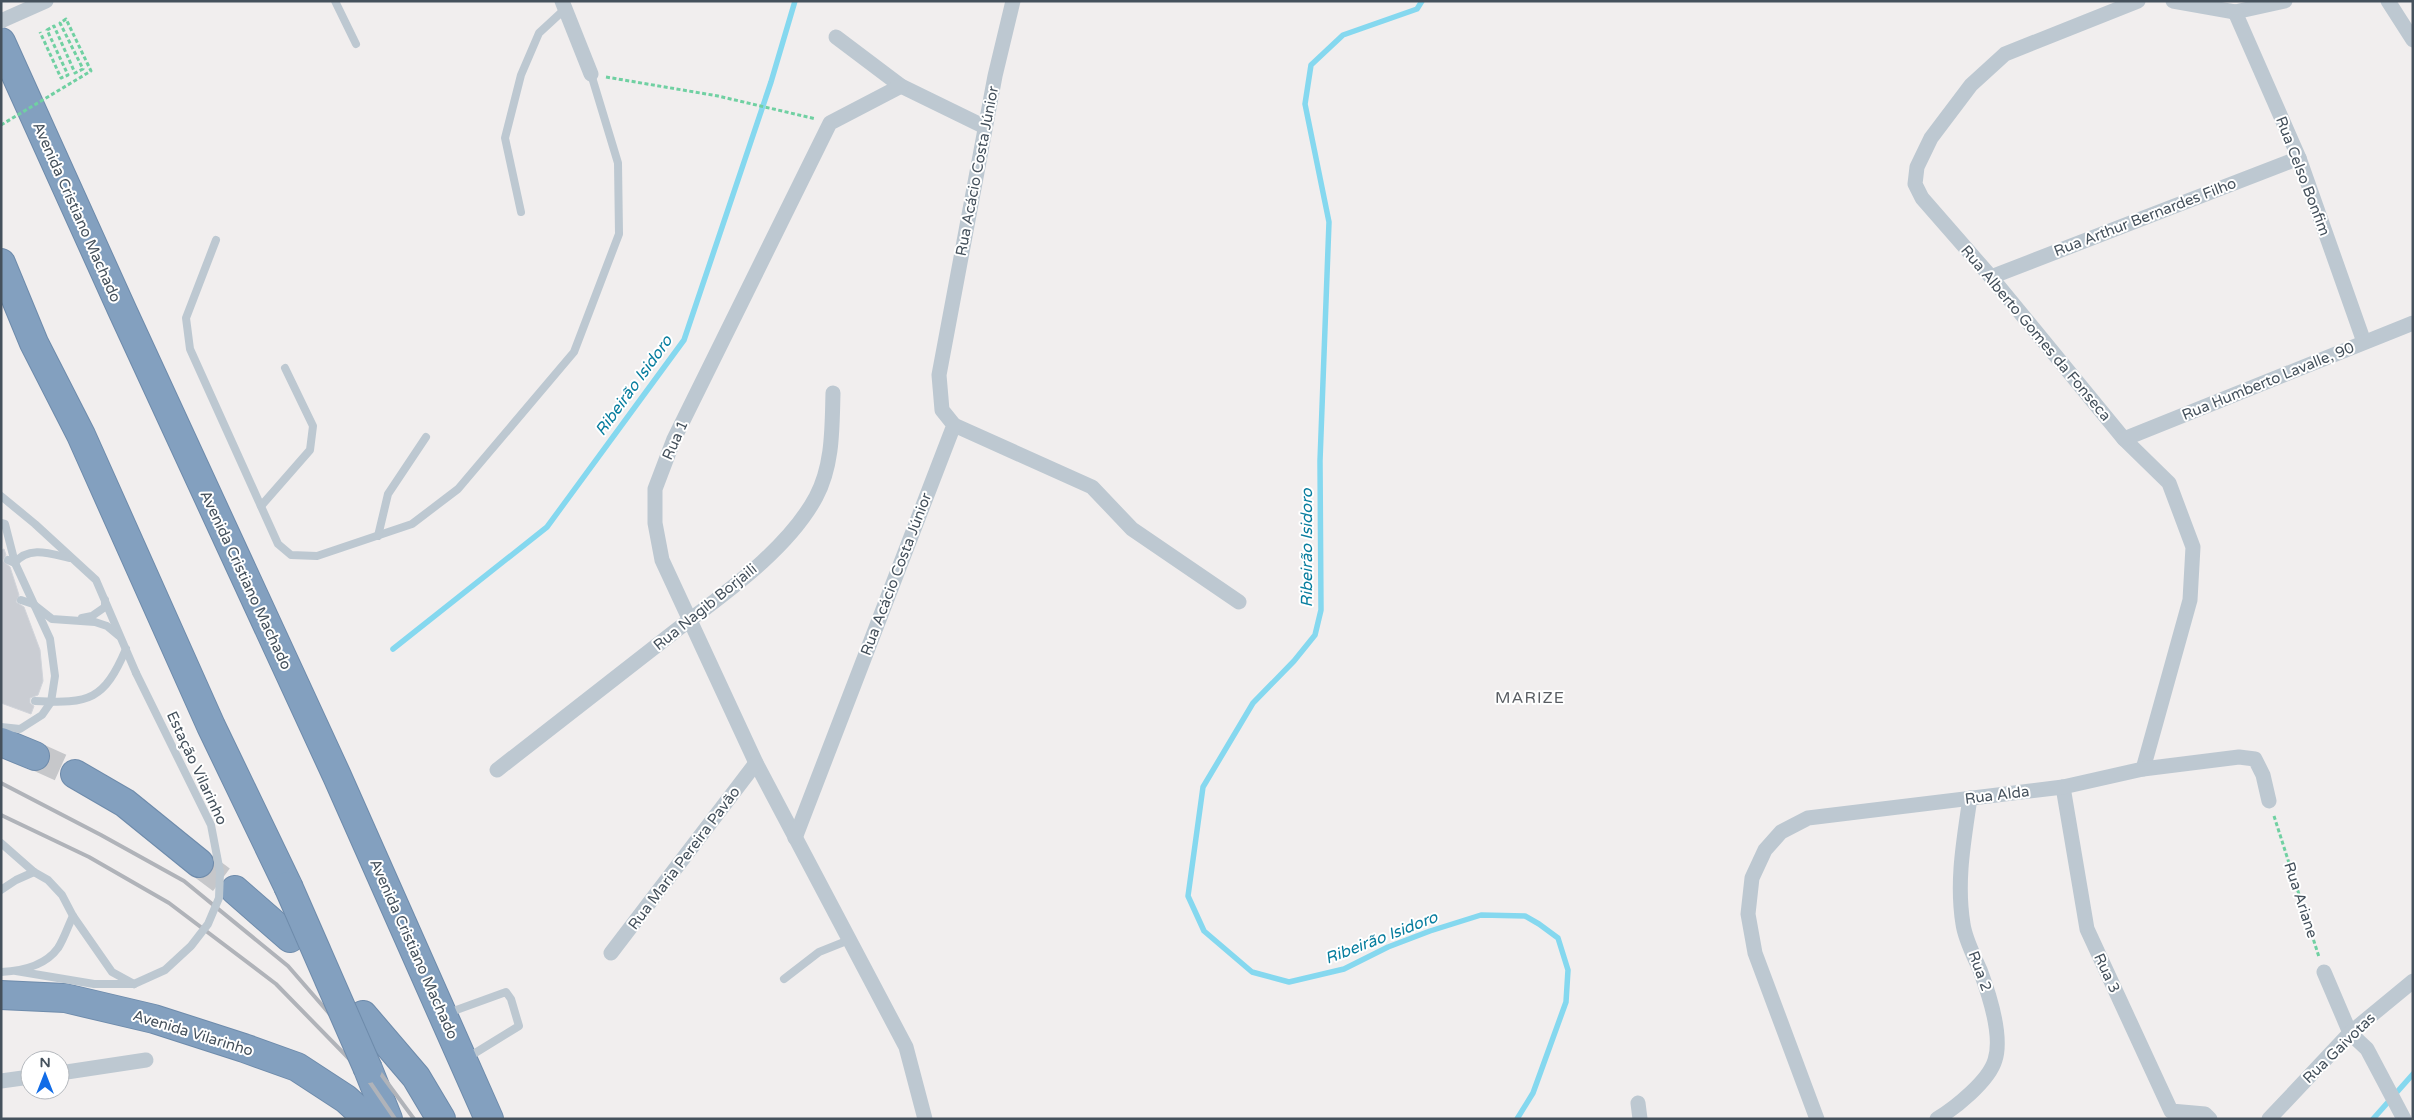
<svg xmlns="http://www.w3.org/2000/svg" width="2414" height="1120" viewBox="0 0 2414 1120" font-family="'Varela Round',sans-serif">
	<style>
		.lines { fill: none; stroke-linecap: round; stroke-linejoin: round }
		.stream { stroke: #85d8ef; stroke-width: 5.5 }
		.building { fill: #cacdd3; stroke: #d1d4da }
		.highway-tunnel { stroke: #c6c7ca; stroke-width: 28; stroke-dasharray: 28 14; stroke-linecap: butt }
		.highway-casing { stroke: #6e8bab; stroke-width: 30 }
		.path { stroke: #70d0a2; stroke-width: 3; stroke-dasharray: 4 2.5; stroke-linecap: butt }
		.lane { stroke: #bdc8d1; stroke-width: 8 }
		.street { stroke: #bdc8d1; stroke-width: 15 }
		.highway { stroke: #83a0bf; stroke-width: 28 }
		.rail { stroke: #b0b3b9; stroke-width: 4 }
		.highway-bridge-casing { stroke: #6e8bab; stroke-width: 30; stroke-linecap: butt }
		.path-bridge { stroke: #70d0a2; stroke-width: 3; stroke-dasharray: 4 2.5; stroke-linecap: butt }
		.lane-bridge { stroke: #bdc8d1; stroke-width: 8 }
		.highway-bridge { stroke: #83a0bf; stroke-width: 28 }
		.labels { text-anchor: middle; stroke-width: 4; stroke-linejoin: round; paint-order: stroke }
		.street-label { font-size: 15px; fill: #45515c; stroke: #fff }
		.water-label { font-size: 16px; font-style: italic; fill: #077d9e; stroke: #fff }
		.neighbourhood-label { font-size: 16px; letter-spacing: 1px; fill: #5a5e63; stroke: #fff }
	</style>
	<rect width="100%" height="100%" fill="#f1eeee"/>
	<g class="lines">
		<g class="stream">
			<polyline points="1422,1 1417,9 1343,35 1311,65 1305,104 1329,222 1320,461 1321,610 1315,635 1294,661 1253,703 1203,787 1188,896 1204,931 1252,972 1289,982 1344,969 1388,947 1430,931 1481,915 1525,916 1539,924 1558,938 1568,970 1566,1002 1533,1093 1517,1119"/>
			<polyline points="393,649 547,527 684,340 771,82 795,1"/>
			<polyline points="2373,1119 2413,1074"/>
		</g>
	</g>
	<polygon class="building" points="4,549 6,555 3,561 10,567 19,595 16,602 24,607 40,650 43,681 38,695 30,698 30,703 34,706 31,714 1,703 1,550"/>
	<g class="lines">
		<g class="highway-tunnel">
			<polyline points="35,756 75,774"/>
			<polyline points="199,863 235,890"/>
		</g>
		<defs>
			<g id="highway">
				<polyline points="1,42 123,312 337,776 489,1119"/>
				<polyline points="1,263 34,343 81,435 211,726 288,886"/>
				<polyline points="1,742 35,756"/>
				<polyline points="75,774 125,803 199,863"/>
				<polyline points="235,890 290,938"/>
				<polyline points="1,995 65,998 154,1019 244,1048 297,1067 346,1099 368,1119"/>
				<polyline points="363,1015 416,1077 441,1119"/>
				<polyline points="368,1069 388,1119"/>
			</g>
		</defs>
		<use href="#highway" class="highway-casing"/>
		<g class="path">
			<polyline points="606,77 718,96 816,119"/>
			<polyline points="2274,816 2319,957"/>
		</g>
		<g class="lane">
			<polyline points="335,1 356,44"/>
			<polyline points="521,212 505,138 521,75 539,33 565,9"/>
			<polyline points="216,240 186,318 190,349 278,544 291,555 317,556 412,524 458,489 574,352 619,234 618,163 591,74"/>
			<polyline points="1,496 35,524 96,580 136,673"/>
			<polyline points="261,506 310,450 313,426 285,368"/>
			<polyline points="1,523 5,524 15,563 50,639 55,676 51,702 42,715 20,729 1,727"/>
			<polyline points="378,536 388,494 426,437"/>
			<path d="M8 560 15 563C28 545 52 554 70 558"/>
			<polyline points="21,600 33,604 52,619 95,622 107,626 119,636"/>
			<polyline points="82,618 92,616 105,607 105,600"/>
			<path d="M35 701C90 704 104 700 126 649"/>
			<polyline points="1,843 34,872 48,880 62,895 73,916 112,972 134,984"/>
			<polyline points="1,890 16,880 34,872"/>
			<polyline points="16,971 94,984 133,984"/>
			<path d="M1 972C22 971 45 966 58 948 64 939 68 926 73 916"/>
			<polyline points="784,979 819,952 849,940"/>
			<polyline points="448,1013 506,992 511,999 519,1026 467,1058"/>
		</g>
		<g class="street">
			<polyline points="562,1 591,74"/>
			<polyline points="2138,1 2005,54 1971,85 1931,138 1917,167 1915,184 1922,198 1991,277 2124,439 2169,483 2193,547 2190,600 2143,769"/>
			<polyline points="2173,1 2235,12 2285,1"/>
			<polyline points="2388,1 2413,40"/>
			<polyline points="2235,12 2299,158 2364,342"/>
			<polyline points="1,21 46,1"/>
			<polyline points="836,37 901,86 985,127"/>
			<polyline points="901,86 830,123 674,439 655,489 655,523 662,560 756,763 906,1047 925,1119"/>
			<polyline points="1991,277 2299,158"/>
			<polyline points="954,425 1092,487 1132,529 1239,602"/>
			<polyline points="2124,439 2413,323"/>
			<path d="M497 770C556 724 615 678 674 632 722 595 787 551 816 497 833 465 832 428 833 393"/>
			<polyline points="2063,787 2087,929 2171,1111 2205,1114 2210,1119"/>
			<polyline points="795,838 954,425 942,410 939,375 995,76 1013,1"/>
			<polyline points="611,953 756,763"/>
			<polyline points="2324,972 2350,1033 2367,1049 2404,1119"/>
			<polyline points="60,1073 146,1060"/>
			<polyline points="1,1081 30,1077"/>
			<polyline points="1638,1103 1640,1119"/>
			<polyline points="1817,1119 1755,953 1748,914 1752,878 1765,850 1781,832 1808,818 2063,787 2143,769 2239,757 2255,759 2263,775 2269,801"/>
			<path d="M1937 1119C1955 1108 1989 1081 1995 1060 2003 1035 1989 994 1980 970 1974 956 1965 939 1963 924 1956 881 1964 840 1970 798"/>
			<polyline points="2269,1119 2350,1033 2413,981"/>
		</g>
		<use href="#highway" class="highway"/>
		<g class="rail">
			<polyline points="1,783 101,835 184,881 288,966 375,1066 414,1119"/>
			<polyline points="1,815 89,857 169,903 276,984 365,1075 395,1119"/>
		</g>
		<defs>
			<polyline id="highway-bridge" points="288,886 368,1069"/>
		</defs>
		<use href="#highway-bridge" class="highway-bridge-casing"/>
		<polyline class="path-bridge" points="1,125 91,71 66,19 60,23 83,69 75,73 54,26 47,30 68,75 61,78 40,32"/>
		<polyline class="lane-bridge" points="134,984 165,970 191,946 208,924 219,898 220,872 211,825 136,673"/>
		<use href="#highway-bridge" class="highway-bridge"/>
	</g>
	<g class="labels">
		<g class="street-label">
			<text transform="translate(977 171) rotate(-79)" y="5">Rua Acácio Costa Júnior</text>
			<text transform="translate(2303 176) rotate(69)" y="5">Rua Celso Bonfim</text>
			<text transform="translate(77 212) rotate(66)" y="5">Avenida Cristiano Machado</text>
			<text transform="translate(2145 217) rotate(-21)" y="5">Rua Arthur Bernardes Filho</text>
			<text transform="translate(2036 333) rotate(50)" y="5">Rua Alberto Gomes da Fonseca</text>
			<text transform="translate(2268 381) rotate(-22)" y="5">Rua Humberto Lavalle, 90</text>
			<text transform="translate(675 440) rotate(-66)" y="5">Rua 1</text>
			<text transform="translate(896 574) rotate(-69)" y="5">Rua Acácio Costa Júnior</text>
			<text transform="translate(246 580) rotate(65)" y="5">Avenida Cristiano Machado</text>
			<text transform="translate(705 607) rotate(-39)" y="5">Rua Nagib Borjaili</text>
			<text transform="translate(197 768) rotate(65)" y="5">Estação Vilarinho</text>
			<text transform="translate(1997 795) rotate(-7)" y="5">Rua Alda</text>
			<text transform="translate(684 858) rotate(-53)" y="5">Rua Maria Pereira Pavão</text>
			<text transform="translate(2301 900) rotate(72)" y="5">Rua Ariane</text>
			<text transform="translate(414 949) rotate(66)" y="5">Avenida Cristiano Machado</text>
			<text transform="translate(1980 971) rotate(70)" y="5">Rua 2</text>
			<text transform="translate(2107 973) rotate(65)" y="5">Rua 3</text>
			<text transform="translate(193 1033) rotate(17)" y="5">Avenida Vilarinho</text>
			<text transform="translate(2339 1048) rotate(-44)" y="5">Rua Gaivotas</text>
		</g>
		<g class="water-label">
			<text transform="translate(633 385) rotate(-54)" y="6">Ribeirão Isidoro</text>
			<text transform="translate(1306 548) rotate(-90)" y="6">Ribeirão Isidoro</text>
			<text transform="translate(1381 937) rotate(-21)" y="6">Ribeirão Isidoro</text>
		</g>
		<g class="neighbourhood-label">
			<text x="1530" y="703">MARIZE</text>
		</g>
	</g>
	<rect width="2414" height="1120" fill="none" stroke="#45515c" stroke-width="5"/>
	<g transform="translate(45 1075)"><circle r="24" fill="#ffffff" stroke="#b5b9be"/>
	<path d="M0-4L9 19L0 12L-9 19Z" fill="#116ce7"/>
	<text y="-8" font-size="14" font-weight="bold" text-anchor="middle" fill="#45515c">N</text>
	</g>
</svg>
